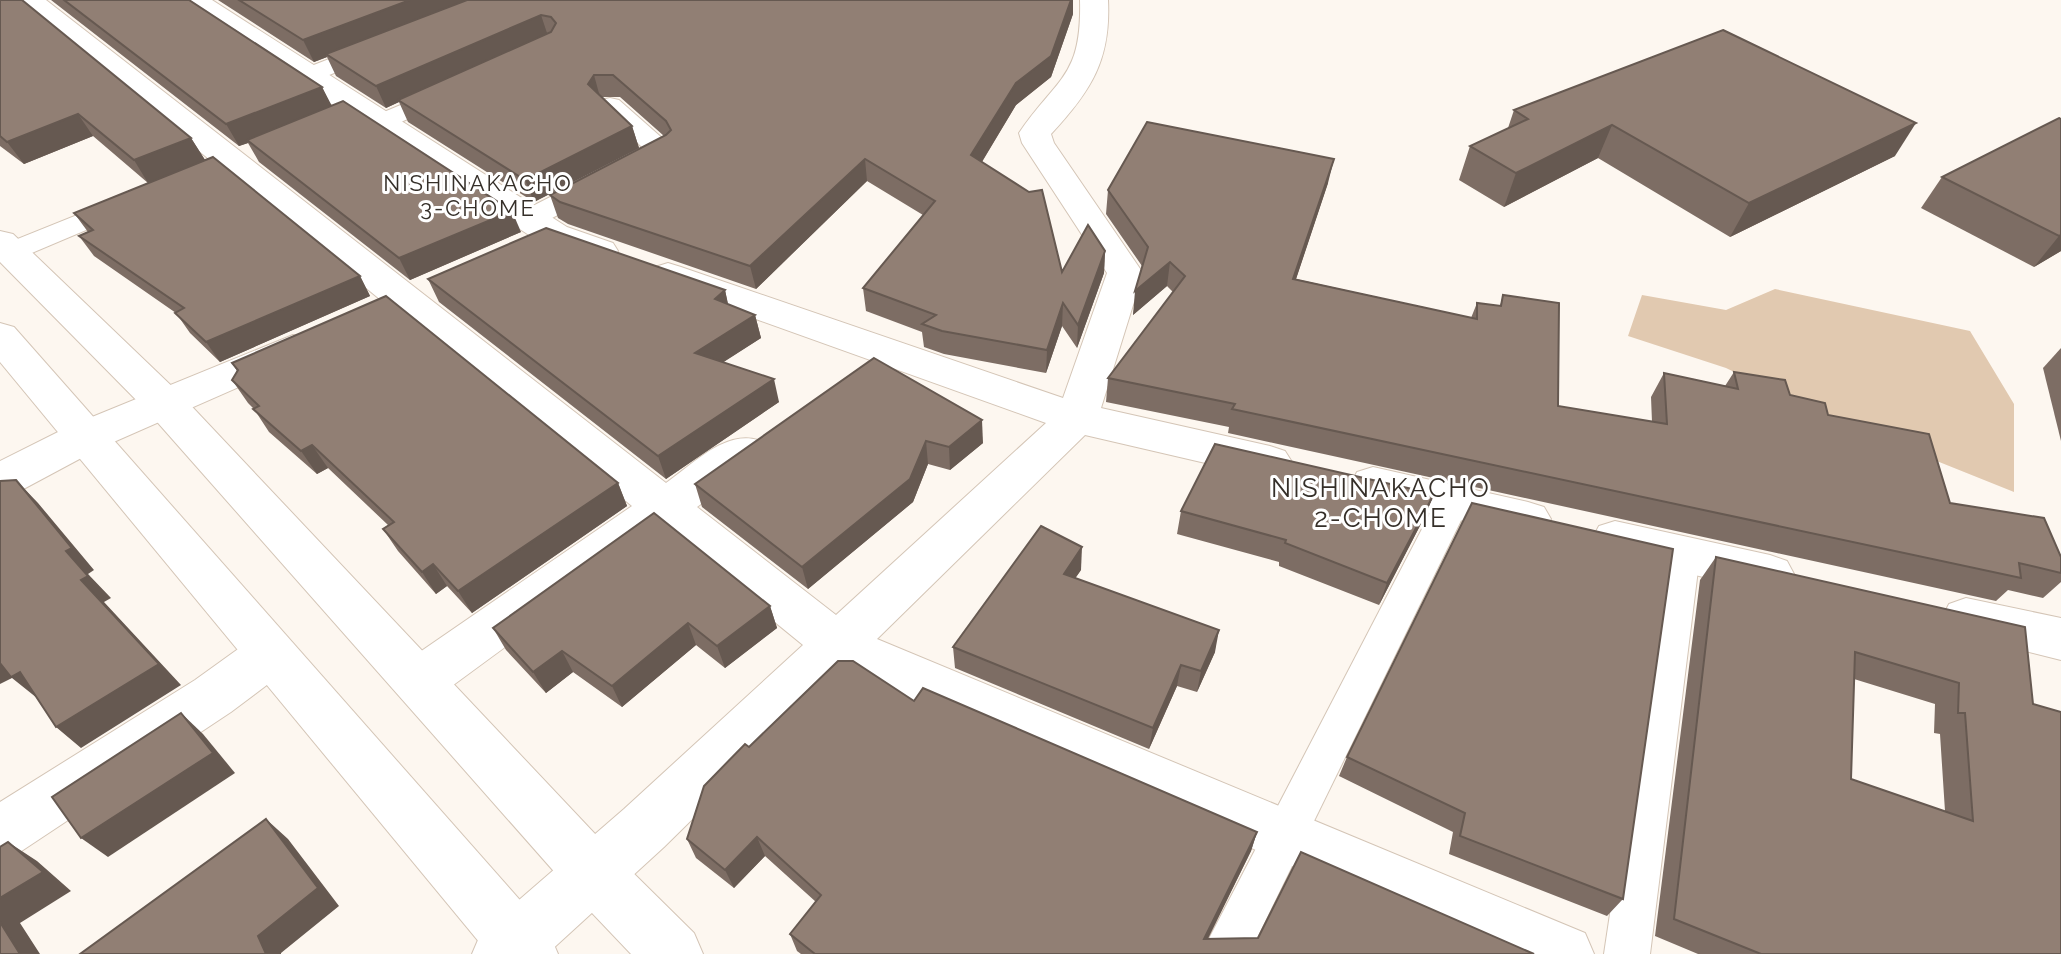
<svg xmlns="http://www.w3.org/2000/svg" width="2061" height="954" viewBox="0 0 2061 954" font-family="Raleway,sans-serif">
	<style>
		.green { fill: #e1c9b0 }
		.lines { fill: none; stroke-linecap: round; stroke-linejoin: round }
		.lane-casing { stroke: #d4c5b6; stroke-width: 2 }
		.street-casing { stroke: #d4c5b6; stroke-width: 2 }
		.secondary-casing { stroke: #d4c5b6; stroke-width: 2 }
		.lane { fill: #fff; fill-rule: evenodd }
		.street { fill: #fff; fill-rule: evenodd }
		.secondary { fill: #fff; fill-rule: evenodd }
		.wall { fill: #7d6d64; fill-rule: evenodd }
		.shaded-wall { fill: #665951 }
		.building { fill: #917f74; stroke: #665951; stroke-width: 2; fill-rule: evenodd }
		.labels { text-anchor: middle; stroke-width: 6; stroke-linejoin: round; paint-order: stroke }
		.far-neighbourhood-label { font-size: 22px; letter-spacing: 2px; fill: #352f29; stroke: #fff }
		.neighbourhood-label { font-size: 26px; letter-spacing: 2px; fill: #352f29; stroke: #fff }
	</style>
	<rect width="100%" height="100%" fill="#fdf7f0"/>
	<polygon class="green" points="1775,289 1970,331 2014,404 2014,492 1827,417 1726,368 1628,336 1642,295 1726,310"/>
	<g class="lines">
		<defs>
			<g id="lane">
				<polygon points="375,41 383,43 386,48 383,53 317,80 301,80 297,75 301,70"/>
				<polygon points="446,86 454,88 458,93 454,98 390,127 372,127 369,122 372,117"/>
				<polygon points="610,98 619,100 670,145 674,150 670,155 539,225 519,225 515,219 519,213 644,149 598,105 601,100"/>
				<polygon points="122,197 131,199 135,205 131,211 20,258 10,261 0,258 0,246"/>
				<polygon points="1453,489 1465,493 1470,502 1249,954 1201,954 1436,502 1441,493"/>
				<polygon points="1682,540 1695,544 1700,554 1650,954 1604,954 1664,554 1669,544"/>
			</g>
			<g id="street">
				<path d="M15 0H46L666 483C693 464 725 430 758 440L765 451 758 462 697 507 836 615 1046 423 655 283 649 275 655 267 668 263 681 267 1063 398 1107 273 1022 143 1019 133C1057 77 1082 78 1080 0H1108C1111 60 1091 91 1051 134L1054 143 1143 273 1101 408 1270 446 1285 451 1292 462 1285 473 1270 478 1085 435 877 639 1585 933 1594 954H1494L844 670 664 847 547 954H472L481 933 624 809 803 645 663 531 437 697 419 703 401 697 393 681 401 665 632 506Z"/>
				<polygon points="179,0 212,0 567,227 613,243 618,251 613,259 600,262 541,243 183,6"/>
				<polygon points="293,335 307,339 313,348 307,357 100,448 16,493 0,497 0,461 70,426"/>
				<polygon points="1373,467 1528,502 1544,507 1551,519 1544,531 1528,536 1357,496 1351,484 1357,472"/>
				<polygon points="1615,521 1770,555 1787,561 1794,574 1787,587 1770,593 1599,552 1592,539 1599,526"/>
				<polygon points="1966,598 2061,618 2061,660 1949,632 1942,618 1949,604"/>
				<polygon points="270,633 288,639 295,654 288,669 231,712 20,852 0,860 0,802 195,680 252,639"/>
			</g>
			<g id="secondary">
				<polygon points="0,231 13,234 181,395 613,853 694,933 703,954 631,954 573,893 151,415 0,262"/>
				<polygon points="0,323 14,327 549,933 558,954 489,954 0,362"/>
			</g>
		</defs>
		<use href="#lane" class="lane-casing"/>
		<use href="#street" class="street-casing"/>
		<use href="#secondary" class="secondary-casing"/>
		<use href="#lane" class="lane"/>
		<use href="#street" class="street"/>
		<use href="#secondary" class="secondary"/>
	</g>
	<g class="wall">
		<polygon points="0,0 191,138 205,160 360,276 370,296 220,362 190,333 176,313 94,256 79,236 88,232 74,213 148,183 93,136 24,164 0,146"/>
		<polygon points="51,0 189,0 322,87 331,106 521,232 410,280 259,162 248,143 239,146"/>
		<polygon points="218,0 1073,0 1073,14 1051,77 1016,105 982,162 1062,272 1105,251 1104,273 1077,348 1062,326 1046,373 944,354 924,347 922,332 866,311 863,288 923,215 867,181 756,289 568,224 558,218 550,195 664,136 620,97 602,97 632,126 639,148 534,202 408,122 399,102 386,108 336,76 327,57 314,62"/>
		<polygon points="1514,110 1895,156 1730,237 1598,158 1504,207 1459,180 1470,146 1508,128"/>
		<polygon points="2061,119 2061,251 2034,267 1921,208 1942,177"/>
		<polygon points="1328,183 1296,279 1471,318 1477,303 1500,306 1503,295 1558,406 1652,422 1651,397 1664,373 1725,386 1734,372 1790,395 1828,415 1950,503 2061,557 2061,582 2043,598 2008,590 1996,601 1228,433 1229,427 1106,402 1108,378 1173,292 1167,286 1133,315 1142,266 1106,214 1108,190"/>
		<polygon points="428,279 725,290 728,305 755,315 761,338 723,362 779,402 666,479 439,302"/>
		<polygon points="2061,348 2061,441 2043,368"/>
		<polygon points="874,358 983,443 950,470 928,464 913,502 808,589 702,507 695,484"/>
		<polygon points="232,363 618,483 627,506 472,613 447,586 436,594 398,551 383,529 388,525 328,468 317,474 269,432 254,409 248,403 232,380 237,371"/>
		<polygon points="1434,494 1425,516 1379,605 1279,566 1279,562 1177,534 1181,511"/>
		<polygon points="1472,503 1623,899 1607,916 1449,854 1453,832 1339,776 1347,757"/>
		<path d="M1716 557 2033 704 2061 954H1698L1655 936 1700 580ZM1854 679 1935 704 1934 733 1940 734 1945 811 1851 779Z"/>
		<polygon points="1081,570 1075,578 1215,652 1197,692 1177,686 1149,749 955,668 953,647"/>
		<polygon points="770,606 777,628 725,668 696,645 622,707 573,672 546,693 506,650 493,628"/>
		<polygon points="914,701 1257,832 1251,851 1208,939 1534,954 801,954 797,951 790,934 816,902 765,856 734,888 696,858 687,839 749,747"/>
	</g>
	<g class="shaded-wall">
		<polygon points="410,0 472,0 326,54 327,57 314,62 303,40"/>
		<polygon points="1071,0 1073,0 1073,14 1051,77 1016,105 972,178 971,155 1016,83"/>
		<polygon points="541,15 548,36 398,100 399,102 386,108 376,86"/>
		<polygon points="594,75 600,97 588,84"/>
		<polygon points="322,87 333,108 247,140 248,143 239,146 226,124"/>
		<polygon points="78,114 93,136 24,164 7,142"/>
		<polygon points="1916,123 1895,156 1730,237 1749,203"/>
		<polygon points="1612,125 1598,158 1504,207 1516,173"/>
		<polygon points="632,126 639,148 534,202 525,180"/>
		<polygon points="191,138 205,160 148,183 134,160"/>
		<polygon points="865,159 867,181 756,289 750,266"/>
		<polygon points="1334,159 1328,183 1288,303 1293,279"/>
		<polygon points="512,211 521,232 410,280 399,258"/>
		<polygon points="2061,235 2061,251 2034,267 2059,236"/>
		<polygon points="1105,251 1104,273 1077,348 1078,325"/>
		<polygon points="1170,262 1167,286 1133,315 1135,291"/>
		<polygon points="360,276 370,296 220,362 206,342"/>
		<polygon points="725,290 730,313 715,299"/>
		<polygon points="1063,303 1062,326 1046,373 1047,350"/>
		<polygon points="755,315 761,338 702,376 695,353"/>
		<polygon points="774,379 779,402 666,479 658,456"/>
		<polygon points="982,420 983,443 950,470 949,447"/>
		<polygon points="926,441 928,464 913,502 808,589 802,567"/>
		<polygon points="312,445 328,468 317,474 301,451"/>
		<polygon points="16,480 38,503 94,570 88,574 111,598 104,602 181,685 81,748 56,727 81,580"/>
		<polygon points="618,483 627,506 472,613 458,591"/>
		<polygon points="1434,494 1425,516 1379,605 1387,583"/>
		<polygon points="1082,547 1081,570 1063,596 1064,574"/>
		<polygon points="433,564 447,586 436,594 422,572"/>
		<polygon points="770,606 777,628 725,668 717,646"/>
		<polygon points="688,623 696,645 622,707 612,686"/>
		<polygon points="1219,630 1215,652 1197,692 1201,671"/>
		<polygon points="562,651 573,672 546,693 533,672"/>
		<polygon points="0,659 20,672 37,698 12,678 0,684"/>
		<polygon points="1181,665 1177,686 1149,749 1153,728"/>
		<polygon points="181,713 203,734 235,773 108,857 81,838"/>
		<polygon points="266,819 288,839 339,906 281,953 281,954 266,954 258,936"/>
		<polygon points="1257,832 1251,851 1200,954 1204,939"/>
		<polygon points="757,837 765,856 734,888 725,870"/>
		<polygon points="8,842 37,861 71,891 20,923 40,954 20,954 0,922 0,898"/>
	</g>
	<g class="building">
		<polygon points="0,0 22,0 191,138 134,160 78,114 7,142 0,136"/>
		<polygon points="64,0 189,0 322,87 226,124"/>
		<polygon points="239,0 410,0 303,40"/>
		<polygon points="467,0 1071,0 1051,56 1016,83 971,155 1029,192 1042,190 1062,272 1088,225 1105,251 1078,325 1063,303 1047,350 942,331 922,324 936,315 863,288 935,201 865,159 750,266 560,202 550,195 666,135 671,130 666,121 613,75 594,75 588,84 632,126 525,180 398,100 551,32 556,23 551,17 541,15 376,86 326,54"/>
		<polygon points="1723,30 1916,123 1749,203 1612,125 1516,173 1470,146 1528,119 1514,110"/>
		<polygon points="343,101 512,211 399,258 247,140"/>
		<polygon points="2059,118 2061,119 2061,235 2059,236 1942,177"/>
		<polygon points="1147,122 1334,159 1293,279 1477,319 1477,303 1501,306 1503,295 1559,303 1558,406 1667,424 1664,373 1738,389 1734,372 1785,380 1790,395 1825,403 1828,415 1929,434 1950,503 2044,518 2061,557 2061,573 2019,563 2021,578 1232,409 1235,404 1108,378 1185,276 1170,262 1135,291 1148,247 1108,190"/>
		<polygon points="213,157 360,276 206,342 175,313 184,308 79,236 93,230 74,213"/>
		<polygon points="546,228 725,290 715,299 755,315 695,353 774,379 658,456 428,279"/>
		<polygon points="386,296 618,483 458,591 433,564 422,572 383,529 394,522 312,445 301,451 253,409 259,406 232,380 238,370 232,363"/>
		<polygon points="874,358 982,420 949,447 926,441 910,479 802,567 695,484"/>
		<polygon points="1215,444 1434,494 1387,583 1285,543 1286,540 1181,511"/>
		<polygon points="16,480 72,548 66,551 88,576 81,580 159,664 56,727 20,672 11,677 0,663 0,481"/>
		<polygon points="1472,503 1673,549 1623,899 1460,836 1465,813 1347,757"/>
		<polygon points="654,513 770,606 717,646 688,623 612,686 562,651 533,672 493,628"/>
		<polygon points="1041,526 1082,547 1064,574 1219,630 1201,671 1181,665 1153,728 953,647"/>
		<path d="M1716 557 2025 627 2033 704 2061 712V954H1761L1674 919ZM1855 652 1959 683 1958 713H1965L1973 821 1851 779Z"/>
		<polygon points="838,661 853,661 914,701 923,688 1257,832 1204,939 1258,938 1301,852 1534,954 815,954 790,934 821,895 757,837 725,870 687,839 704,786 745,744 749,747"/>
		<polygon points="181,713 213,753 81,838 52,797"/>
		<polygon points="266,819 318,888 258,936 266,954 80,954"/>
		<polygon points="8,842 43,872 0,898 0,847"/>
		<polygon points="0,922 20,954 0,954"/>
	</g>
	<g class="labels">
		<g class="far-neighbourhood-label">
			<text x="478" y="191">NISHINAKACHO<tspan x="478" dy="25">3-CHOME</tspan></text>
		</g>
		<g class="neighbourhood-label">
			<text x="1381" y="497">NISHINAKACHO<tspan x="1381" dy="30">2-CHOME</tspan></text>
		</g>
	</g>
</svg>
